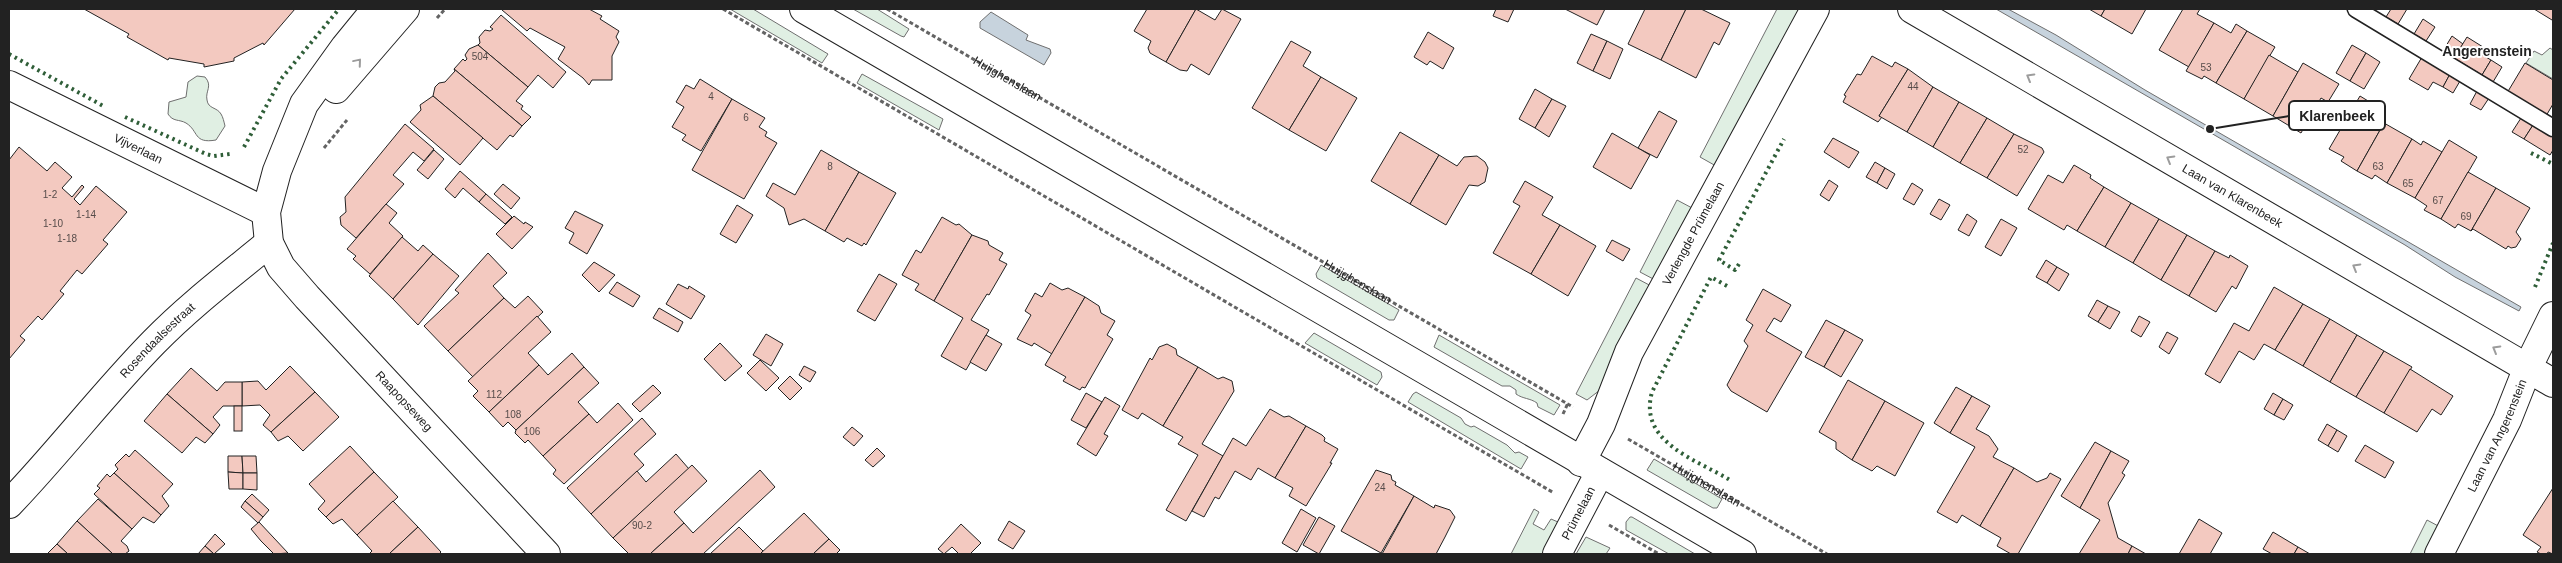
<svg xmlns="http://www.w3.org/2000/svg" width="2562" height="563" viewBox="0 0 2562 563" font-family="Arial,sans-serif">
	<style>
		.green { fill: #e0efe3; stroke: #6f6f6f }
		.water { fill: #c7d3dd; stroke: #6f6f6f }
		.building { fill: #f3c9c0; stroke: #222 }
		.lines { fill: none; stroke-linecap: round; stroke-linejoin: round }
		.service-casing { stroke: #222; stroke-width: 19 }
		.minor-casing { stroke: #222; stroke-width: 30 }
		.tertiary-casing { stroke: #222; stroke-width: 30 }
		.path { stroke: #646464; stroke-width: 3; stroke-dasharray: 4 2.5; stroke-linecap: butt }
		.service { stroke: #fff; stroke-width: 16 }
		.minor { stroke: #fff; stroke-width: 28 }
		.tertiary { stroke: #fff; stroke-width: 28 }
		.hedge { stroke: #2f5e38; stroke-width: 4; stroke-dasharray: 2.5 4; stroke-linecap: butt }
		.oneway { stroke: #9c9c9c }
		.labels { text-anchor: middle; stroke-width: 4; stroke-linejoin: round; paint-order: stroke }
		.number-label { font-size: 10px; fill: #564c4a }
		.street-label { font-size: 12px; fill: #222; stroke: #fff }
		.neighbourhood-label { font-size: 14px; font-weight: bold; fill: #222; stroke: #fff }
		.leader { fill: none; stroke: #222; stroke-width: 2 }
		.callout-dot { fill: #222; stroke: #fff; stroke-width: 2 }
		.callout { fill: #fff; stroke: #222; stroke-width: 2 }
		.callout-label { font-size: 14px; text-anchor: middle; font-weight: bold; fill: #222 }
	</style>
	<rect width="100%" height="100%" fill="#fff"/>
	<g class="green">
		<polygon points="730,9 753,9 828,54 822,63"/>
		<polygon points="853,9 877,9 909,29 904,37 901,36"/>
		<polygon points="1777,9 1799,9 1716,166 1700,157"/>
		<polygon points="2550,48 2553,50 2553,79 2526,63 2534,51 2542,55"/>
		<polygon points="862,74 943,119 939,130 857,83"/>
		<path d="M197 76 205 77C213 86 205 91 207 100 208 109 217 107 221 114 223 117 224 122 225 126L216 140C193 144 199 131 186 123 179 119 173 122 168 114L169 102 186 97 188 82Z"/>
		<polygon points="1677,200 1694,209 1657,281 1640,272"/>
		<polygon points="1321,265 1399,310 1394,320 1389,320 1317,278 1316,274"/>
		<polygon points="1636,278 1653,287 1600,390 1587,400 1576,394"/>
		<polygon points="1314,333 1381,372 1382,377 1377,385 1305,343"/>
		<path d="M1439 335 1560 405 1554 415 1538 407 1537 403C1530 398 1523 399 1516 394V390L1510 386H1502L1434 347Z"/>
		<polygon points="1416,392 1461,418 1465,424 1471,427 1474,426 1507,445 1515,453 1519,452 1528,457 1521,469 1408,402 1413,394"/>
		<polygon points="1654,459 1722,499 1717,508 1713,508 1647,470"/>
		<polygon points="1534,509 1539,512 1533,524 1544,530 1551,519 1558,522 1542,554 1511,554"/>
		<polygon points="1630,517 1632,517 1695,554 1669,554 1626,530 1626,522"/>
		<polygon points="2427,520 2442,528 2428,554 2410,554"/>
		<polygon points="1586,537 1610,548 1606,554 1576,554"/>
	</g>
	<g class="water">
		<polygon points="1996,9 2008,9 2056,35 2145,90 2521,307 2519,311 2455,277 2405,245"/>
		<polygon points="991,12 1028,35 1026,40 1050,49 1051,53 1044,65 980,28 980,22"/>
	</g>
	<g class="building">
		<polygon points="84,9 295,9 264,45 263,43 234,58 234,61 204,67 204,64 169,58 168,60 127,37 129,34"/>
		<polygon points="503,9 589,9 602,16 600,19 619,31 616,37 619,42 612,56 612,80 592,80 589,85 583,78 558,59 565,47 530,28 527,31 502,10"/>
		<polygon points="1147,9 1196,9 1166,62 1150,53 1148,48 1151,41 1134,31"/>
		<polygon points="1196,9 1215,20 1222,9 1241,19 1209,75 1191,64 1187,71 1180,70 1166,62"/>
		<polygon points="1496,9 1514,9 1508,22 1493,16"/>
		<polygon points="1565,9 1605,9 1597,25"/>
		<polygon points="1645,9 1686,9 1661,60 1628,44"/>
		<polygon points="1686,9 1701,9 1730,23 1719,45 1714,42 1696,78 1661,60"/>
		<polygon points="2089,9 2105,9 2101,16"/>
		<polygon points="2105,9 2146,9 2132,34 2101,16"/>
		<polygon points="2183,9 2200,9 2197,14 2214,23 2189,67 2159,50"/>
		<polygon points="2391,9 2407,9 2398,24 2386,17"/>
		<polygon points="2534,9 2553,9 2553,19 2552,20"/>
		<polygon points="501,15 566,72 553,88 538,75 528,87 478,45 480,43 479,37 485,30 490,31 493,29 490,27"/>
		<polygon points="2423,19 2435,27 2426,41 2414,34"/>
		<polygon points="2214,23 2231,33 2236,24 2247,31 2216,83 2204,76 2202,79 2186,71"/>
		<polygon points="2247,31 2275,47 2244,99 2216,83"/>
		<polygon points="1428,32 1454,48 1443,69 1430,61 1427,65 1414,57"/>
		<polygon points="1591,34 1607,41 1593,71 1577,63"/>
		<polygon points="2452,36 2463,44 2454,58 2443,51"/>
		<polygon points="2467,37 2483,47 2479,53 2491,60 2482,75 2454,58"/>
		<polygon points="1291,41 1311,52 1303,66 1321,77 1289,130 1252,108"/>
		<polygon points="1607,41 1623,49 1610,79 1593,71"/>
		<polygon points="478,45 528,87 516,101 523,106 521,109 531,117 522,126 454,69 463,59 465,61 467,59 465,55 469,49"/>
		<polygon points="2352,45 2366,53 2350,81 2336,73"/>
		<polygon points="2366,53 2380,62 2364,89 2350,81"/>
		<polygon points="2269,55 2298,72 2273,116 2244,99"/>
		<polygon points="1872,56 1892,67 1895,62 1908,69 1879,116 1882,117 1878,122 1843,102 1846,96 1844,95 1857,74 1861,75"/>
		<polygon points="2422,57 2450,74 2443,87 2433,82 2428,90 2409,79"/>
		<polygon points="2491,60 2502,67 2493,82 2482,75"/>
		<polygon points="2303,63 2339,84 2328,102 2321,98 2301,133 2273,116"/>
		<polygon points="2525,63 2553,80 2553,104 2546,116 2507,93"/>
		<polygon points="454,69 522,126 513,137 510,135 497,150 433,96 435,87 439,83 445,82 455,71"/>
		<polygon points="1908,69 1933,87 1907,132 1879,116"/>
		<polygon points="2450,74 2460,81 2453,93 2443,87"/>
		<polygon points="1321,77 1357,98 1326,151 1289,130"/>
		<polygon points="700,79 732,99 701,151 682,140 686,135 672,127 684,107 676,102 686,85 694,89"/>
		<polygon points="1933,87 1959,102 1933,147 1907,132"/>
		<polygon points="1535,89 1552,99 1535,128 1519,119"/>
		<polygon points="2477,91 2489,98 2481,110 2470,104"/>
		<polygon points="433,96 483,138 460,165 410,122 421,110 420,105"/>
		<polygon points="2360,96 2373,104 2368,113 2384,123 2357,171 2341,161 2344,157 2329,149"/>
		<polygon points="732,99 765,118 759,127 767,132 765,136 777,143 744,199 692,170"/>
		<polygon points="1552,99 1566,106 1549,137 1535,128"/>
		<polygon points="1959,102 1987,118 1960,163 1933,147"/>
		<polygon points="1659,111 1677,121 1657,158 1638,148"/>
		<polygon points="1987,118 2014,134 1987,178 1960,163"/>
		<polygon points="2521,118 2533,125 2524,139 2512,132"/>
		<polygon points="2384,123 2412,139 2387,183 2375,175 2372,179 2357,171"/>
		<polygon points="405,124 434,149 424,161 413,152 393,175 404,184 356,238 341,225 340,217 346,212 345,197"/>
		<polygon points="2533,125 2553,137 2553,150 2550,155 2524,139"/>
		<polygon points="1400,132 1439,155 1410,204 1371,181"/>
		<polygon points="1612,133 1650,155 1631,189 1593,167"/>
		<polygon points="2014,134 2042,148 2044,152 2017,196 1987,178"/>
		<polygon points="1833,138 1859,152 1849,168 1824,152"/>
		<polygon points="2412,139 2421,145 2423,141 2442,152 2415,198 2387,183"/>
		<polygon points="2449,140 2477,157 2441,219 2424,210 2427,206 2415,198"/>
		<polygon points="19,147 47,171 55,162 72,177 62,188 72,197 82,185 84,187 74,199 80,205 96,186 127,212 103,240 108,244 82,274 77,270 60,291 64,294 42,320 38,316 20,336 25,340 9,359 9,160"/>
		<polygon points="434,150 444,159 428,179 417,170"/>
		<polygon points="821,150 859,172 825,231 804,219 789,225 784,208 766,196 773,183 795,195"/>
		<polygon points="1439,155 1457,166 1464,157 1477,156 1485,162 1488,168 1485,182 1478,186 1469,185 1446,225 1410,204"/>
		<polygon points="1875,162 1885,168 1877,183 1866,177"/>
		<polygon points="2074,165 2091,175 2090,178 2104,187 2077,231 2067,225 2064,230 2028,209 2048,175 2063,183"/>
		<polygon points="1885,168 1895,174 1887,189 1877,183"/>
		<polygon points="460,171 486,194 479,202 463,188 455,198 445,189"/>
		<polygon points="859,172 896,193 866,245 864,243 862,246 847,238 844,242 825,231"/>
		<polygon points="2468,172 2496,188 2471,231 2458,224 2455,228 2441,219"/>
		<polygon points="1829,180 1838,186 1829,201 1820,195"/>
		<polygon points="1525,181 1553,197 1542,215 1560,225 1531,274 1493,253 1520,206 1513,202"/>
		<polygon points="1912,183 1923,190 1914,205 1903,199"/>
		<polygon points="503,184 520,198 511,209 494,194"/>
		<polygon points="2104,187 2131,203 2105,247 2077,231"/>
		<polygon points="2496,188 2530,208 2516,232 2521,239 2516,247 2511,248 2508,246 2506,249 2473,229 2471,231"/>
		<polygon points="486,194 512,217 505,224 479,202"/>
		<polygon points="1939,199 1950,205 1941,220 1930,214"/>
		<polygon points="2131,203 2159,219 2133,263 2105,247"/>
		<polygon points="386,204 397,213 389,223 403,236 370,274 353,259 356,256 347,249"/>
		<polygon points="737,205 753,215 736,243 720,234"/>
		<polygon points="575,211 603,225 587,254 569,243 574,233 565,228"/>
		<polygon points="1967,214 1977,221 1969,236 1958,230"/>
		<polygon points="514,216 524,224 525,222 533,227 512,249 496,234"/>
		<polygon points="942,217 956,225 959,224 972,235 934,301 915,290 919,284 902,275 916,250 921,253"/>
		<polygon points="2001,219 2017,228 2001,256 1985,247"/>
		<polygon points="2159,219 2187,235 2161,280 2133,263"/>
		<polygon points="1560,225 1596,246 1568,296 1531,274"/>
		<polygon points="972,235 988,241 989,245 1003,253 999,260 1007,264 989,295 987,294 971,320 989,330 966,370 941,356 963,318 934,301"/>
		<polygon points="2187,235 2215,251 2189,296 2161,280"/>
		<polygon points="402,237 418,251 423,245 433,254 393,299 369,276"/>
		<polygon points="1612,240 1630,249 1623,261 1606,251"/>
		<polygon points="2215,251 2229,258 2230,255 2248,266 2236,289 2232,286 2216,312 2189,296"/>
		<polygon points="488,253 507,273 493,286 504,298 448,351 424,326 459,293 455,290"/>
		<polygon points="433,254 459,276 418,325 393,299"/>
		<polygon points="2046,260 2057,267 2047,283 2036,277"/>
		<polygon points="594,262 615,275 599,292 582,275"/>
		<polygon points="2057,267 2069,274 2059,291 2047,283"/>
		<polygon points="879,274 897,284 875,321 857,311"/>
		<polygon points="617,282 640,296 633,307 609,293"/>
		<polygon points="1050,283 1062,290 1068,288 1085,297 1052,354 1034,343 1032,346 1017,339 1031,315 1025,311 1035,293 1042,297"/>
		<polygon points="678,284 688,289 689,286 705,296 691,319 666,304"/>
		<polygon points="2274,287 2303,304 2275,350 2264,344 2254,360 2239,351 2220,383 2205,374 2234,323 2249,331"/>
		<polygon points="1763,289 1791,305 1781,322 1774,318 1766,331 1802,352 1767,412 1731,391 1727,385 1748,346 1744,341 1753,325 1746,320"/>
		<polygon points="528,296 543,312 473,377 448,351 504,298 515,308"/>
		<polygon points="1085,297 1099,306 1101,313 1115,321 1107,335 1113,339 1085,388 1082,387 1080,390 1063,381 1066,377 1045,365"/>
		<polygon points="2097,300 2108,306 2098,322 2088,316"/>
		<polygon points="2303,304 2330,319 2303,366 2275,350"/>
		<polygon points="2108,306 2120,312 2110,329 2098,322"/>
		<polygon points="659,308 683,322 678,332 653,318"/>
		<polygon points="537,316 551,332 528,353 539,365 489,412 473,396 478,391 468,381"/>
		<polygon points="2139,316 2150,322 2141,337 2131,331"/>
		<polygon points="2330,319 2357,335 2330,382 2303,366"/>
		<polygon points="1826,320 1845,330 1824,367 1805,357"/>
		<polygon points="1845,330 1863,340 1841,377 1824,367"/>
		<polygon points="2167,332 2178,338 2169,354 2159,347"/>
		<polygon points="766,334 783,344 771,366 753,355"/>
		<polygon points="986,335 1002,344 986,371 970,362"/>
		<polygon points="2357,335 2384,351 2356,397 2330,382"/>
		<polygon points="720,343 742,366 725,381 704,359"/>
		<polygon points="1167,344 1176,349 1177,355 1198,367 1163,426 1142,413 1138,419 1122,410 1150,358 1152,360 1159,347"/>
		<polygon points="2384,351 2412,367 2384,413 2356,397"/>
		<polygon points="572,353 584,367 516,430 508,422 503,427 489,412 539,365 548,375"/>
		<polygon points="760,360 779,378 766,391 747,373"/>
		<polygon points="290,366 315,392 271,432 263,425 270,415 260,405 242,406 242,382 258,381 266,390"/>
		<polygon points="804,366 816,372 810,382 799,375"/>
		<polygon points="584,367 599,383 578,402 589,414 543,456 528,440 525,443 515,433 516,430"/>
		<polygon points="1198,367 1218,379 1223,377 1232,381 1234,391 1202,444 1223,456 1186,521 1166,510 1198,455 1178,444 1183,437 1163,426"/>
		<polygon points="191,368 217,391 225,382 242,382 242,406 223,406 213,417 220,425 213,434 167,394"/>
		<polygon points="2410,369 2453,396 2441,415 2432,409 2417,432 2384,413"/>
		<polygon points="790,376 802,388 790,400 778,388"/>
		<polygon points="1848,380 1885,401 1852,460 1836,449 1836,442 1819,432"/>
		<polygon points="653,385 661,393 640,412 632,404"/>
		<polygon points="1956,387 1972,396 1950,433 1934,423"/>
		<polygon points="315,392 339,417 303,451 288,436 278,441 271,432"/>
		<polygon points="1086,393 1102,402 1086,428 1071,420"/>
		<polygon points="2273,393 2283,399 2274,415 2264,409"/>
		<polygon points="167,394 213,434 205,443 196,437 182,453 144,421"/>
		<polygon points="1972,396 1990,406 1976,429 1989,436 1998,449 1993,457 2014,468 1980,526 1962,515 1957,523 1937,512 1975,447 1950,433"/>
		<polygon points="1105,397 1120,406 1104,434 1108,436 1096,456 1077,444"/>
		<polygon points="2283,399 2293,405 2284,420 2274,415"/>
		<polygon points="1885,401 1924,423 1895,476 1877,466 1872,471 1852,460"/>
		<polygon points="618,403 633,420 564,484 553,474 556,470 543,456 589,414 597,423"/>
		<rect x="234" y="406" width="8" height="25"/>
		<polygon points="1270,409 1284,417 1289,416 1306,426 1275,478 1258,468 1251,480 1235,471 1219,499 1215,497 1204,517 1192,511 1233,438 1246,446"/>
		<polygon points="642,418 656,434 634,454 644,465 591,514 567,488"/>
		<polygon points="2327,424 2337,430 2328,446 2318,440"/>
		<polygon points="1306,426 1322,435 1325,438 1324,441 1338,449 1330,463 1332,463 1306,506 1289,496 1293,488 1275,478"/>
		<polygon points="852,427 863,436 854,446 843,437"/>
		<polygon points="2337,430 2347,436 2338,452 2328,446"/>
		<polygon points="2095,442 2111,451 2080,508 2061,496"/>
		<polygon points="2365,445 2394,462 2385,478 2355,461"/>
		<polygon points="350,446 374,472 326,517 318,509 325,501 309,484"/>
		<polygon points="877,448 885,456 873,467 865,460"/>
		<polygon points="135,450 173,484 162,496 169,506 161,515 114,473 118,469 115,465 126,454 129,457"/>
		<polygon points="2111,451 2129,461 2122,473 2125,475 2108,503 2118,538 2132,546 2128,554 2079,554 2100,520 2080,508"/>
		<polygon points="676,454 689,469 613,538 591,514 637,471 646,482"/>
		<polygon points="228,456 242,456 243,473 228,472"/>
		<polygon points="242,456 256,456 257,473 243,473"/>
		<polygon points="692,465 707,481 674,512 684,523 650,554 629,554 613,538"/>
		<polygon points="2014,468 2037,482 2047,478 2050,473 2061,479 2018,554 2011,554 1997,546 2001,538 1980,526"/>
		<polygon points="760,470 775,487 703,554 650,554 684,523 693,533"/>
		<polygon points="1376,470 1391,475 1392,480 1396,482 1395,485 1414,496 1381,553 1341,531"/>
		<polygon points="228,472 243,473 243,489 229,489"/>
		<polygon points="374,472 398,497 357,535 342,519 333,524 326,517"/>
		<polygon points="114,473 161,515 154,523 143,517 132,529 94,494 100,488 97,486 107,474 110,477"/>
		<polygon points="243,473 257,473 257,490 243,489"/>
		<polygon points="2553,488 2553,554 2548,552 2547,554 2541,554 2537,552 2541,547 2523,535"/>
		<polygon points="252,494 269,510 263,517 245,501"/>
		<polygon points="1414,496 1434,508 1435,505 1450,510 1455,517 1445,537 1436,554 1382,554"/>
		<polygon points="98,499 132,529 121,541 127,546 129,551 125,554 113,554 77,521"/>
		<polygon points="245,501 263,517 258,523 241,507"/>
		<polygon points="393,501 418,527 389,554 369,554 372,551 357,535"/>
		<polygon points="1301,509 1316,518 1297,552 1282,543"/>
		<polygon points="804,513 829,539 813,554 760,554"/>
		<polygon points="1319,517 1335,526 1319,554 1303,545"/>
		<polygon points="2199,519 2222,533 2210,554 2179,554"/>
		<polygon points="77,521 113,554 68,554 57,544"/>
		<polygon points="1009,521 1025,531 1013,549 998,540"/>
		<polygon points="259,522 288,553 274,554 261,541 251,529"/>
		<polygon points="961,524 981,543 970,554 959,554 952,547 944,554 938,549"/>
		<polygon points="418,527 441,552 439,554 389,554"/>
		<polygon points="739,527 763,551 760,554 710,554"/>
		<polygon points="2273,532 2298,547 2294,554 2272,554 2263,549"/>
		<polygon points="215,534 225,544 214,554 205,546"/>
		<polygon points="829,539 840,550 836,554 813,554"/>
		<polygon points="57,544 68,554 47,554"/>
		<polygon points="205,546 214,554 198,554"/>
		<polygon points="2132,546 2146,554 2128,554"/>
		<polygon points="2298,547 2310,554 2294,554"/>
	</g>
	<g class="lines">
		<defs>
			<polyline id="service" points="2356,9 2553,128"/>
			<g id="minor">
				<path id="s3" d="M1912 9 2553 383"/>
				<path id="s4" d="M9 85 266 212"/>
				<path id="s5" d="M1581 462 1601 424 1629 352 1815 9"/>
				<path id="s6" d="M9 504C59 452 103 394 154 342 189 306 230 275 269 243"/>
				<path id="s7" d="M1557 554 1600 472"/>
				<path id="s8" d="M2439 554 2507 420 2528 367 2553 316"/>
			</g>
			<g id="tertiary">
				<path id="s9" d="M376 9 345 47 304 104 277 171 266 212 269 243 281 267 307 297 546 554"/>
				<polyline points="804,9 1742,554"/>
				<polyline points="336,89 405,9"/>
			</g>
		</defs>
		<use href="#service" class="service-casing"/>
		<use href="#minor" class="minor-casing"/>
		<use href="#tertiary" class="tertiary-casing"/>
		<g class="path">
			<polyline points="723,9 1554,493"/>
			<path id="s1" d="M887 9 1573 407"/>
			<polyline points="437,18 445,9"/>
			<polyline points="324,148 347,120"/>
			<polyline points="1563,414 1568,403"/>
			<path id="s2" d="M1628 439 1827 554"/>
			<polyline points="1609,525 1659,554"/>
		</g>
		<use href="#service" class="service"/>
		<use href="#minor" class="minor"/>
		<use href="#tertiary" class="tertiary"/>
		<g class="hedge">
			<polyline points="9,54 105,107"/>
			<polyline points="125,117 206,154 214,156 230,154"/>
			<polyline points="244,147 281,79 339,9"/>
			<polyline points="2531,153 2553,164"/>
			<polyline points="1739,264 1735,270 1719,260 1784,139"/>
			<path d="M1727 286 1711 277 1652 392C1638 442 1695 459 1730 480"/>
			<polyline points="2535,287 2553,243"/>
		</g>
	</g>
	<defs><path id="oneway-chevron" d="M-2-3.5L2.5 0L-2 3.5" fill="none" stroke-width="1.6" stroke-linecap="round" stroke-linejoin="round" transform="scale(1.25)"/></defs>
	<g class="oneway">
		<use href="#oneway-chevron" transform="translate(358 62) rotate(-50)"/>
		<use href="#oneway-chevron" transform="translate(2030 77) rotate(-150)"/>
		<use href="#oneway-chevron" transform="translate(2170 159) rotate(-150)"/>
		<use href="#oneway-chevron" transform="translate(2356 267) rotate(-150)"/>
		<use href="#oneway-chevron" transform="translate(2496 349) rotate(-150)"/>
	</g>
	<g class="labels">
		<g class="number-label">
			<text x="480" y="60">504</text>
			<text x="2206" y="71">53</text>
			<text x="1913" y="90">44</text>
			<text x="711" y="100">4</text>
			<text x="746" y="121">6</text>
			<text x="2023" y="153">52</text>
			<text x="830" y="170">8</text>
			<text x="2378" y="170">63</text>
			<text x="2408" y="187">65</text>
			<text x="50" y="198">1-2</text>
			<text x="2438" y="204">67</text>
			<text x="86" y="218">1-14</text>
			<text x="2466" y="220">69</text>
			<text x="53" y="227">1-10</text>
			<text x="67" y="242">1-18</text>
			<text x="494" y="398">112</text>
			<text x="513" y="418">108</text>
			<text x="532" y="435">106</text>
			<text x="1380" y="491">24</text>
			<text x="642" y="529">90-2</text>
		</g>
		<g class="street-label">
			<text dy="4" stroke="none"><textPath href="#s1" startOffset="139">Huijghenslaan</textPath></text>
			<text dy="4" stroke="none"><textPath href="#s4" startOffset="144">Vijverlaan</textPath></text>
			<text dy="4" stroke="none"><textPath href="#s3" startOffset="371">Laan van Klarenbeek</textPath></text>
			<text dy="4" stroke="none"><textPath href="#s5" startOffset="255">Verlengde Prümelaan</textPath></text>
			<text dy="4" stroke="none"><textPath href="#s1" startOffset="544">Huijghenslaan</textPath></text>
			<text dy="4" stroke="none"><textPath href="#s6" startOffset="221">Rosendaalsestraat</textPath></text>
			<text dy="4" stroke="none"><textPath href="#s9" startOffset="474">Raapopseweg</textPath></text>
			<text dy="4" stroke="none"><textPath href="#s8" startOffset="132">Laan van Angerenstein</textPath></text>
			<text dy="4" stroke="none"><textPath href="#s2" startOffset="91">Huijghenslaan</textPath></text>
			<text dy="4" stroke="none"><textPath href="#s7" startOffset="46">Prümelaan</textPath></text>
		</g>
		<g class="neighbourhood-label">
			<text x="2487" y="56">Angerenstein</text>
		</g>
	</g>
	<path class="leader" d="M2210 129L2289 116"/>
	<circle class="callout-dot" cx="2210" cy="129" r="5"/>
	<rect class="callout" x="2289" y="101" width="96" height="29" rx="5"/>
	<g class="callout-label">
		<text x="2337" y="121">Klarenbeek</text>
	</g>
	<rect width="2562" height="563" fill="none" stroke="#222222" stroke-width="20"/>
</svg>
